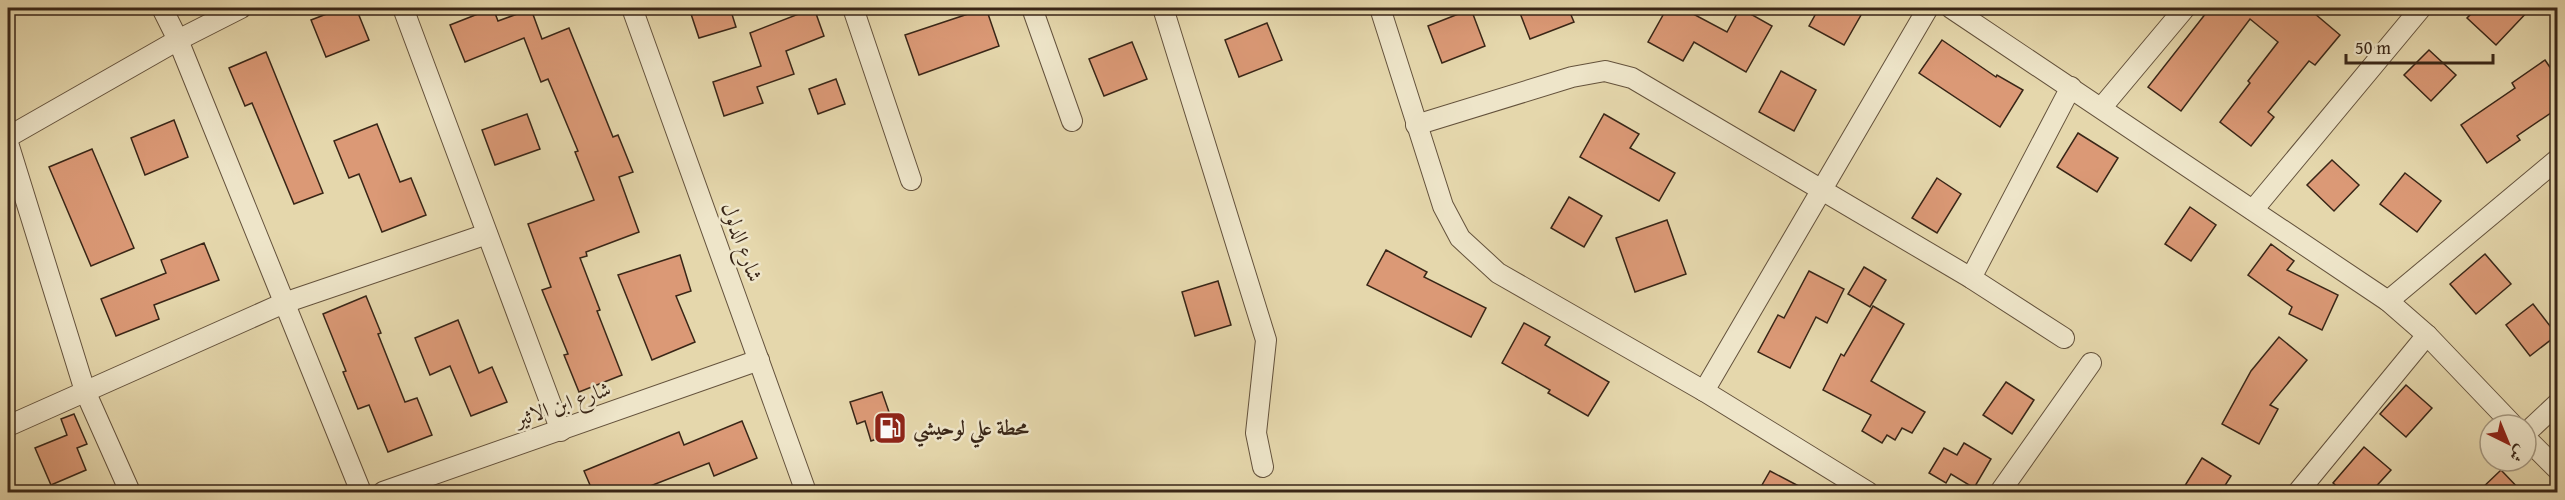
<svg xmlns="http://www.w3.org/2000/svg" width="2565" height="500" viewBox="0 0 2565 500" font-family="'Gentium Book Plus',Amiri,serif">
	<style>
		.building { fill: #db9976; stroke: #392617; stroke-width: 1.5 }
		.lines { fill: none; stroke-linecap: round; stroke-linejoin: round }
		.minor-casing { stroke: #64523c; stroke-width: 22 }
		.minor { stroke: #eee5c9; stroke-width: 20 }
		.labels { text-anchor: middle; stroke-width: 5; stroke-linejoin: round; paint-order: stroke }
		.street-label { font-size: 21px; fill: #392617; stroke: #eee5c9 }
		.poi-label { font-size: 21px; font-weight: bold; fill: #392617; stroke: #eee5c9; text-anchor: start }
	</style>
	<rect width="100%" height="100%" fill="#e5d7ac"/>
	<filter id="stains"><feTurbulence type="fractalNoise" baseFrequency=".00333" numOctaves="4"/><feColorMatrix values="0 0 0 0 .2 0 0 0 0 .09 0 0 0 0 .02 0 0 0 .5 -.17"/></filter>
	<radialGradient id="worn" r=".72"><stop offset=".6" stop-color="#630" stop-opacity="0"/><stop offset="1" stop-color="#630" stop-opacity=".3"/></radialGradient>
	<g class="building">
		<polygon points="342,8 356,8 369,40 326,57 311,20"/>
		<polygon points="493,8 498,21 531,9 542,39 569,28 613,137 618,135 633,172 619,177 639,232 586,252 587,256 580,258 600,310 597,311 622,375 579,392 564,355 568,354 542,290 551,287 528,224 594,200 575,152 578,151 548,79 541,82 524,38 465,62 450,25"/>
		<polygon points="689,8 730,8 736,27 699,38"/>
		<polygon points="814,8 824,36 786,51 794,74 757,87 763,103 724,116 713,82 761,66 750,33"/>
		<polygon points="986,8 999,46 919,75 905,35"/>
		<polygon points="1518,8 1568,8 1574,22 1530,39"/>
		<polygon points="1667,8 1682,8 1727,32 1740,8 1772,26 1746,72 1694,42 1683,61 1648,42"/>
		<polygon points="1819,8 1865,8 1844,45 1809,26"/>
		<polygon points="2210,8 2308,8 2340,35 2315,65 2309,61 2268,112 2274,117 2251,146 2220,122 2250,83 2248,81 2278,42 2250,19 2181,111 2148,87"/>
		<polygon points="2477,8 2531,8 2496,45 2467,18"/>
		<polygon points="1471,9 1485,46 1442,63 1428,26"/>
		<polygon points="1267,23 1282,60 1239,77 1225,40"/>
		<polygon points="1942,40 1996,77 1997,75 2023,90 2000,127 1919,73"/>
		<polygon points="1132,42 1147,79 1104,96 1089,59"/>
		<polygon points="2429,50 2456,75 2431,101 2404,75"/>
		<polygon points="266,52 323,193 294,204 252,103 245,106 229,68"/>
		<polygon points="2545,60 2558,79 2558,108 2517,136 2520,140 2487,163 2461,125 2515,88 2512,83"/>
		<polygon points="1781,71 1816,90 1794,131 1759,112"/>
		<polygon points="836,79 845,104 818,114 809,89"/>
		<polygon points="527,114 540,149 495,165 482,130"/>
		<polygon points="1604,114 1639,134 1630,148 1675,173 1659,201 1580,157"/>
		<polygon points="174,120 188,157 145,175 131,138"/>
		<polygon points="377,124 400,182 411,178 426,215 382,232 359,174 349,178 334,141"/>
		<polygon points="2078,133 2118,158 2097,192 2057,167"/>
		<polygon points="92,149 134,248 91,266 49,167"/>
		<polygon points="2332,160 2359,185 2334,211 2307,185"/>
		<polygon points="2405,173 2441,201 2417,232 2380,204"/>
		<polygon points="1937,178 1961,194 1937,233 1912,218"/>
		<polygon points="1569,197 1602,216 1584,247 1551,228"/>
		<polygon points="2190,207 2216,225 2191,261 2165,244"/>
		<polygon points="1667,220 1686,274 1635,292 1616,238"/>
		<polygon points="204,243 219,280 154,305 159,319 116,336 101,299 166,273 161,260"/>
		<polygon points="2271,244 2294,261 2287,270 2338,295 2322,330 2289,314 2292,307 2248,275"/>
		<polygon points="1386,250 1427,272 1424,277 1486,308 1471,337 1367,285"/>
		<polygon points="2485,254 2511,284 2476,314 2450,284"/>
		<polygon points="680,255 691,291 676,296 695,342 652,360 618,275"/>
		<polygon points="1864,267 1886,280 1870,307 1848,294"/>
		<polygon points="1809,271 1844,289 1827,323 1816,317 1790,368 1758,352 1778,315 1784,318"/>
		<polygon points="1218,281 1231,325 1195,336 1182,292"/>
		<polygon points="366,296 381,333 378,334 405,402 417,398 432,435 388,452 369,405 358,409 343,372 346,371 323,314"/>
		<polygon points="2533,304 2557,335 2530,356 2506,325"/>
		<polygon points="1873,306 1904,324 1871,381 1925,412 1912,433 1902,428 1895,440 1887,435 1882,443 1862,431 1871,415 1823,390 1841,354 1844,356"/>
		<polygon points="458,320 479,373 492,367 507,402 471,416 450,366 430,375 415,338"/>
		<polygon points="1524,323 1550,337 1545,345 1609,382 1588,416 1548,393 1550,390 1502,363"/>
		<polygon points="2279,337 2307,360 2270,405 2278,409 2259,444 2222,424 2251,371"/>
		<polygon points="2006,382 2034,400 2012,434 1983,415"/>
		<polygon points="2406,385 2432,408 2406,437 2380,414"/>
		<polygon points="882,392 889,412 882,415 888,435 871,441 865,421 857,424 850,402"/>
		<polygon points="74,414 87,444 77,448 86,470 51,485 35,448 67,435 61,419"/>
		<polygon points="742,421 757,458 714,476 709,463 635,492 593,492 584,471 679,432 684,445"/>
		<polygon points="1964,443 1991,459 1974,488 1951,474 1946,483 1929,473 1944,448 1957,455"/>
		<polygon points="2364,447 2391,470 2371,492 2344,492 2333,483"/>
		<polygon points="2202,458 2231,476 2221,492 2181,492"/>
		<polygon points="2501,470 2522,492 2478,492"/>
		<polygon points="1770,471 1810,492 1758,492"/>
	</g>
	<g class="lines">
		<defs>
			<g id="minor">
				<polyline points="162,8 178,40 361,492"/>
				<polyline points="403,8 561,431"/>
				<polyline points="632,8 806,492"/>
				<polyline points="853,8 911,180"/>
				<polyline points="1032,8 1072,121"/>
				<polyline points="1163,8 1266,340 1256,433 1263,467"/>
				<polyline points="1380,8 1443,206 1460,238 1498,273 1704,391 1868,492"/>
				<polyline points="1951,8 2388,301 2427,335 2513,425"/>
				<polyline points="2102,107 2185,8"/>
				<polyline points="1416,125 1572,77 1605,71 1632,78 1971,278 2064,338"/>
				<polyline points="8,137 178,40 241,8"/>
				<polyline points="8,143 85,391 130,492"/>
				<polyline points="2253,210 2421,8"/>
				<polyline points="1971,278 2071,87"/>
				<polyline points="2388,301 2558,159"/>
				<polyline points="1704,391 1928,8"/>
				<polyline points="8,426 284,303 487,234"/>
				<polyline points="2526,433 2558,403"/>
				<polyline points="2526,438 2558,470"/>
				<polyline points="383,492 759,360"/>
				<polyline points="2000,492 2091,363"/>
				<polyline points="2298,492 2427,335"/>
			</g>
		</defs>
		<use href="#minor" class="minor-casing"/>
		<use href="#minor" class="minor"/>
	</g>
	<defs>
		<symbol id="fuel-square" viewBox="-11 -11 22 22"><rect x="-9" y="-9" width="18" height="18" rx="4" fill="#8f2418" stroke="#eee5c9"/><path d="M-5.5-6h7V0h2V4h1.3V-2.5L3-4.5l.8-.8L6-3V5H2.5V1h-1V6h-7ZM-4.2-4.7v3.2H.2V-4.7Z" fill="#fff"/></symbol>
	</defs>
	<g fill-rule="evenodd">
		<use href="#fuel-square" x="871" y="409" width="38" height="38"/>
	</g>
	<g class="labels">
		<g class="street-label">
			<text transform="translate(742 242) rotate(70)" y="7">شارع الدلول</text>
			<text transform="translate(563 404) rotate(-19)" y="7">شارع ابن الاثير</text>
		</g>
		<g class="poi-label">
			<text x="913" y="435">محطة علي لوحيشي</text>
		</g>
	</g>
	<rect width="2565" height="500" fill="none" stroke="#e5d7ac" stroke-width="30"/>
	<rect x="9" y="9" width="2547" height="482" fill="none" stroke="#392617" stroke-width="3"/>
	<rect x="15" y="15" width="2535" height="470" fill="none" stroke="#392617" stroke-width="1.5"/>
	<g transform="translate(2508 443) rotate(137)"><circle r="28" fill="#eee5c9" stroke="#a69982" stroke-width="1.5"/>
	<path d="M0-4.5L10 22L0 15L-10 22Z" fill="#8f2418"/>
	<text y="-9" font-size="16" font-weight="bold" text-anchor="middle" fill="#392617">ش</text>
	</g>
	<path d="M2346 54v9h147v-9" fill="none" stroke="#392617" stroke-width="3"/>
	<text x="2355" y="54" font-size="18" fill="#392617" stroke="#eee5c9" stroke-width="4.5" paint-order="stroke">50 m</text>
	<rect width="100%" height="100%" filter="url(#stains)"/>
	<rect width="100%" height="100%" fill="url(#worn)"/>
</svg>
